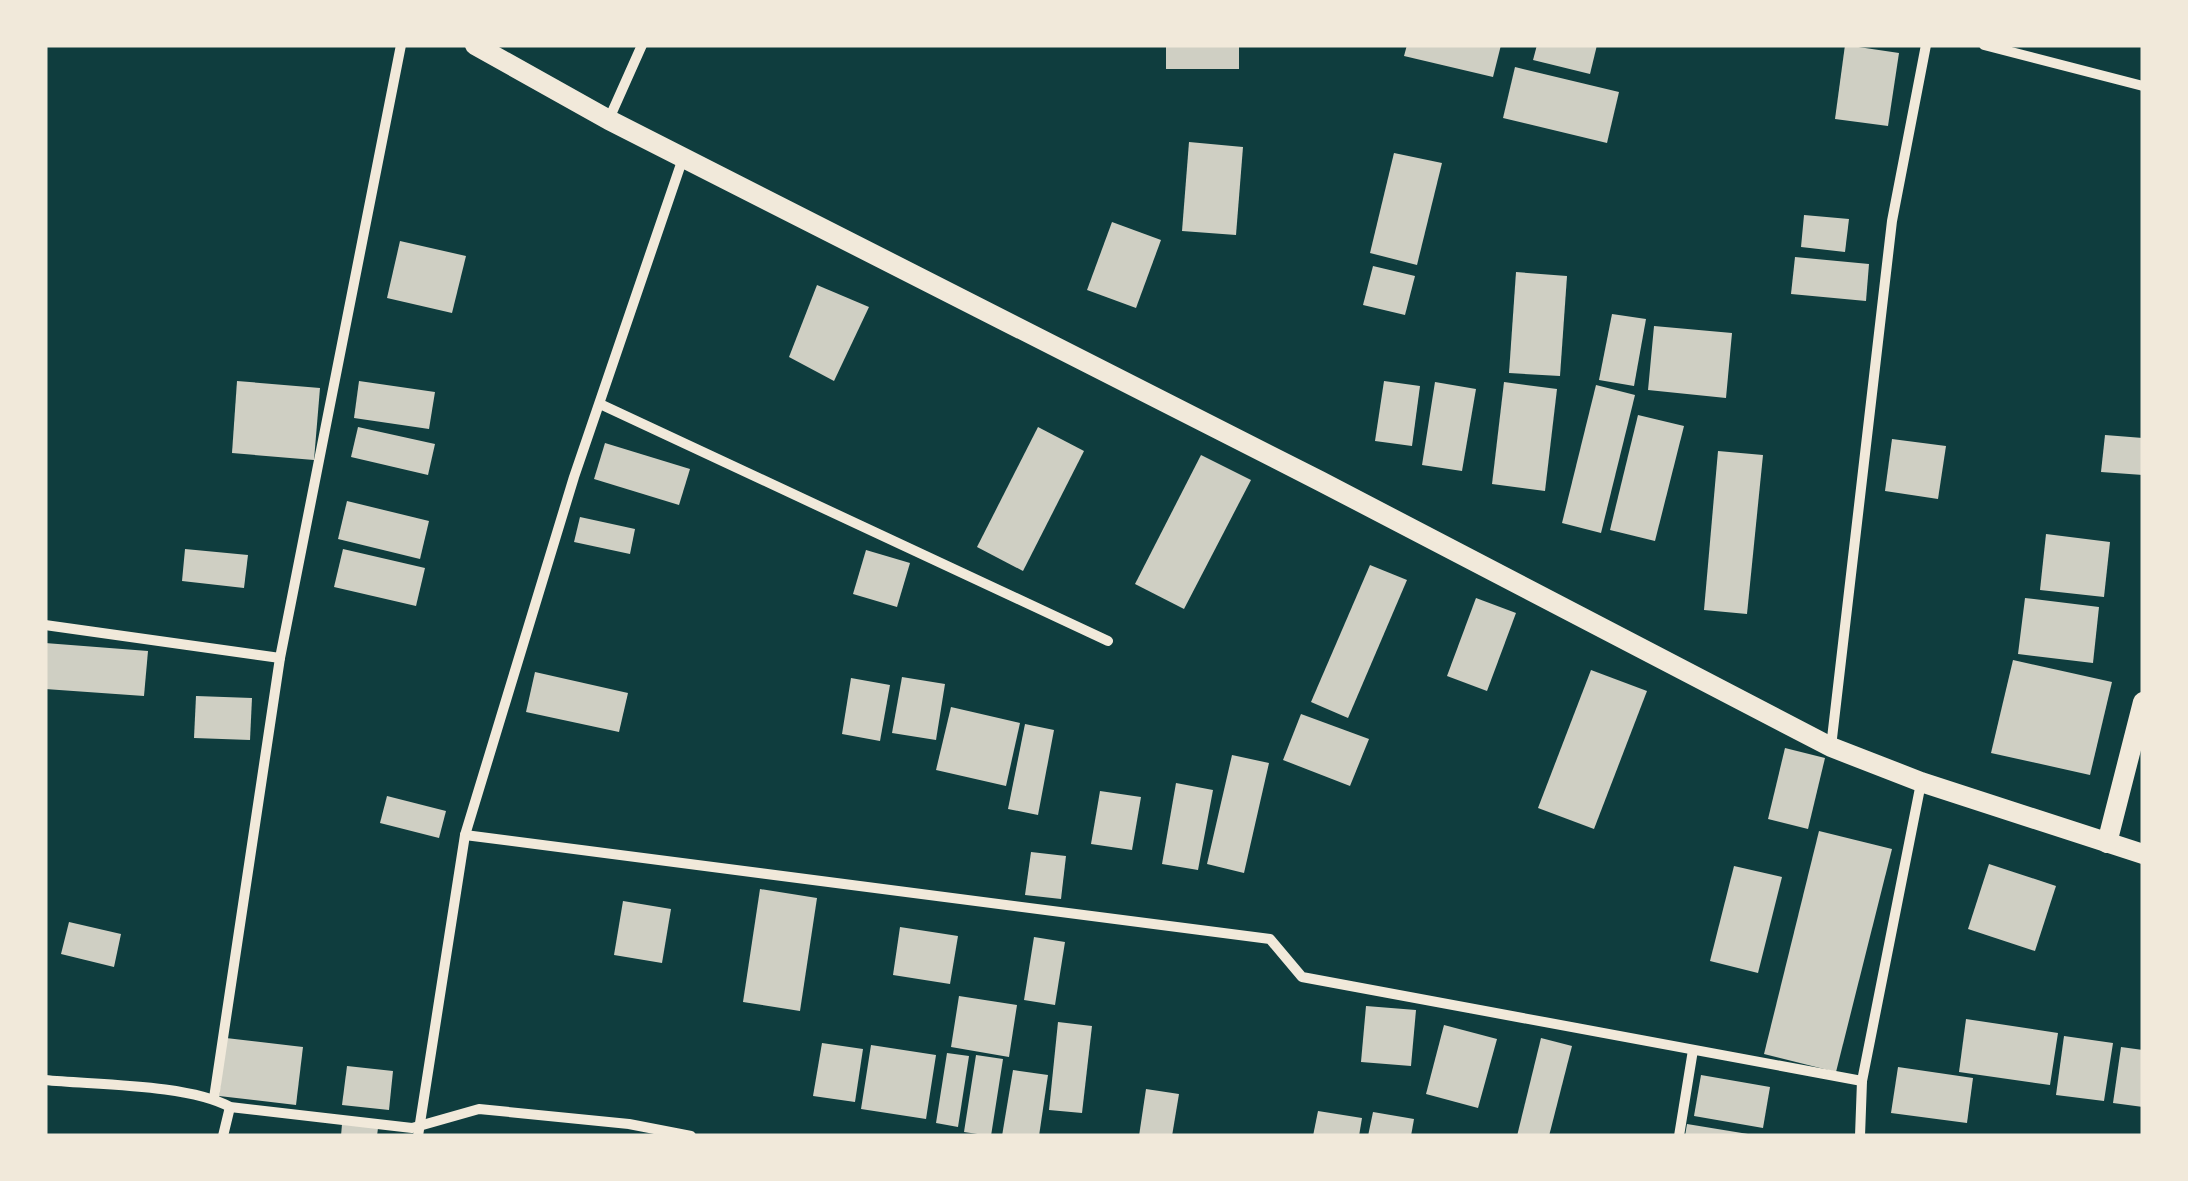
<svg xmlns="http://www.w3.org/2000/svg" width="2188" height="1181" viewBox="0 0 2188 1181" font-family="Ubuntu,sans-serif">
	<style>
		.building { fill: #cfcfc3 }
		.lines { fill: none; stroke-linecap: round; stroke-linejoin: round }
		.minor { stroke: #f1e9da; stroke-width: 10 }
		.secondary { stroke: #f1e9da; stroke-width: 20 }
	</style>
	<rect width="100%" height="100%" fill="#0f3d3e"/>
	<g class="building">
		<rect x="1166" y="45" width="73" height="24"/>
		<polygon points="1407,45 1501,45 1493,77 1404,56"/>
		<polygon points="1537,45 1597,45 1590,74 1533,60"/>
		<polygon points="1845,45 1899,53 1888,126 1835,119"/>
		<polygon points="1515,67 1619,92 1607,143 1503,118"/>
		<polygon points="1189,142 1243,147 1236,235 1182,231"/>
		<polygon points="1394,153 1442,163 1417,265 1370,253"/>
		<polygon points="1804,215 1849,219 1845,252 1801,247"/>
		<polygon points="1112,222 1161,240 1136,308 1087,290"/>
		<polygon points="400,241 466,256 452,313 387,298"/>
		<polygon points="1795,257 1869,264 1866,301 1791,294"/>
		<polygon points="1373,266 1415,276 1405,315 1363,305"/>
		<polygon points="1516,272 1567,276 1560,376 1509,373"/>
		<polygon points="817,285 869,307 834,381 789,357"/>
		<polygon points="1612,314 1646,319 1634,386 1599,380"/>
		<polygon points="1654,326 1732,333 1726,398 1648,390"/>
		<polygon points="237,381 320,388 314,460 232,453"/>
		<polygon points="359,381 435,392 429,429 354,418"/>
		<polygon points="1384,381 1420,386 1412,446 1375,441"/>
		<polygon points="1435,382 1476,389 1462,471 1422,465"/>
		<polygon points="1504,382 1557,389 1545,491 1492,484"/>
		<polygon points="1596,385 1635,395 1601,533 1562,523"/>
		<polygon points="1638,415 1684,426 1655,541 1610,530"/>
		<polygon points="358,427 435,444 428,475 351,457"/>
		<polygon points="1038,427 1084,451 1023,571 977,547"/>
		<polygon points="2105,435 2143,438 2143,475 2101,472"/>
		<polygon points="1892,439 1946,446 1938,499 1885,491"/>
		<polygon points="605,443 690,469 679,505 594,479"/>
		<polygon points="1718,451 1763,455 1747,614 1704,610"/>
		<polygon points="1201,455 1251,480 1184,609 1135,584"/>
		<polygon points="347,501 429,521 420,559 338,539"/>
		<polygon points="580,517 635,529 630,554 574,542"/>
		<polygon points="2046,534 2110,542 2104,597 2040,590"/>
		<polygon points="185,549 248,555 244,588 182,581"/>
		<polygon points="343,549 425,568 416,606 334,587"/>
		<polygon points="866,550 910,563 897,607 853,594"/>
		<polygon points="1370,565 1407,580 1348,718 1311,702"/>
		<polygon points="1476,598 1516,613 1487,691 1447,676"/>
		<polygon points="2025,598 2099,607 2093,663 2018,654"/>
		<polygon points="45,643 148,651 144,696 45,689"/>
		<polygon points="2013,660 2112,682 2090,775 1991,753"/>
		<polygon points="1591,670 1647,691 1594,829 1538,808"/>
		<polygon points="535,672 628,693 619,732 526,712"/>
		<polygon points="902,677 945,684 936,740 892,733"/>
		<polygon points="851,678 890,685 880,741 842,734"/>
		<polygon points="196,696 252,698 250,740 194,738"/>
		<polygon points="951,707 1020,723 1006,786 936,770"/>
		<polygon points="1301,714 1369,739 1350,786 1283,760"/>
		<polygon points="1025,724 1054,730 1038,815 1008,809"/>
		<polygon points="1785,748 1825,758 1808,829 1768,819"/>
		<polygon points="1232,755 1269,763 1244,873 1207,864"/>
		<polygon points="1176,783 1213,790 1198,870 1162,864"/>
		<polygon points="1100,791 1141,797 1132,850 1091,844"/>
		<polygon points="387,796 446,811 439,838 380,823"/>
		<polygon points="1819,831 1892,849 1836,1072 1764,1054"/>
		<polygon points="1031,852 1066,856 1061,899 1025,895"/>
		<polygon points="1989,864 2056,886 2035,951 1968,929"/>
		<polygon points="1734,866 1782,877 1758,973 1710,961"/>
		<polygon points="760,889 817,898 800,1011 743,1002"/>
		<polygon points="623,901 671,909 662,963 614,955"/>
		<polygon points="69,922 121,934 114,967 61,954"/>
		<polygon points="900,927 958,936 950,984 893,975"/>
		<polygon points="1034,937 1065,942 1055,1005 1024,1000"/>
		<polygon points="959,996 1017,1005 1009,1057 951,1047"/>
		<polygon points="1366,1006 1416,1010 1411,1066 1361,1062"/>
		<polygon points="1966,1019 2058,1033 2050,1085 1959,1072"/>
		<polygon points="1058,1022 1092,1026 1082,1113 1049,1110"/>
		<polygon points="1444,1025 1497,1039 1478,1108 1426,1094"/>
		<polygon points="2064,1036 2113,1043 2104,1101 2056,1095"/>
		<polygon points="226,1038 303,1047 296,1105 219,1096"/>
		<polygon points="1541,1038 1572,1046 1549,1136 1517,1136"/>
		<polygon points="822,1043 863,1049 855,1102 813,1096"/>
		<polygon points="871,1045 936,1055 926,1119 861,1109"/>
		<polygon points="2121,1047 2143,1050 2143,1107 2113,1103"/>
		<polygon points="947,1053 969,1056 958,1127 936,1123"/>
		<polygon points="976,1055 1003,1059 991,1136 964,1132"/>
		<polygon points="347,1066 393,1071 389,1110 342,1105"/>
		<polygon points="1898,1067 1973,1078 1967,1123 1891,1113"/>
		<polygon points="1013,1070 1048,1075 1039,1136 1002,1136"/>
		<polygon points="1701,1075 1770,1087 1763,1128 1694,1116"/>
		<polygon points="1146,1089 1179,1094 1172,1136 1139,1136"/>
		<polygon points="1318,1111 1362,1118 1359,1136 1313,1136"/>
		<polygon points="1373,1112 1414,1119 1411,1136 1368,1136"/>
		<polygon points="342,1124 378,1128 377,1136 341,1136"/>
		<polygon points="1687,1124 1748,1134 1748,1136 1685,1136"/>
	</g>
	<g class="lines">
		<g class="minor">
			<polyline points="1984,45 2143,86"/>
			<polyline points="609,119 642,45"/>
			<polyline points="600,404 1108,641"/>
			<polyline points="45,625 280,658"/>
			<polyline points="1831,747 1892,221 1926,45"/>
			<polyline points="465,835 1270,939 1302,977 1862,1081"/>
			<path d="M45 1080C95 1085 188 1084 230 1107L412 1128 479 1109 629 1124 691 1136"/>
			<polyline points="214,1098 280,658 401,45"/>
			<polyline points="223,1136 230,1107"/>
			<polyline points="418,1136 465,835 574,477 683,158"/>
			<polyline points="1679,1136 1693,1050"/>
			<polyline points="1860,1136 1862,1081 1921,783"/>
		</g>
		<g class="secondary">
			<polyline points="475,45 609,120 1320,481 1831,747 1921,782 2143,854"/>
			<polyline points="2107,843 2143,702"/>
		</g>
	</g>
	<rect width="2188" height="1181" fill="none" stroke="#f1e9da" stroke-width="95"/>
</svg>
